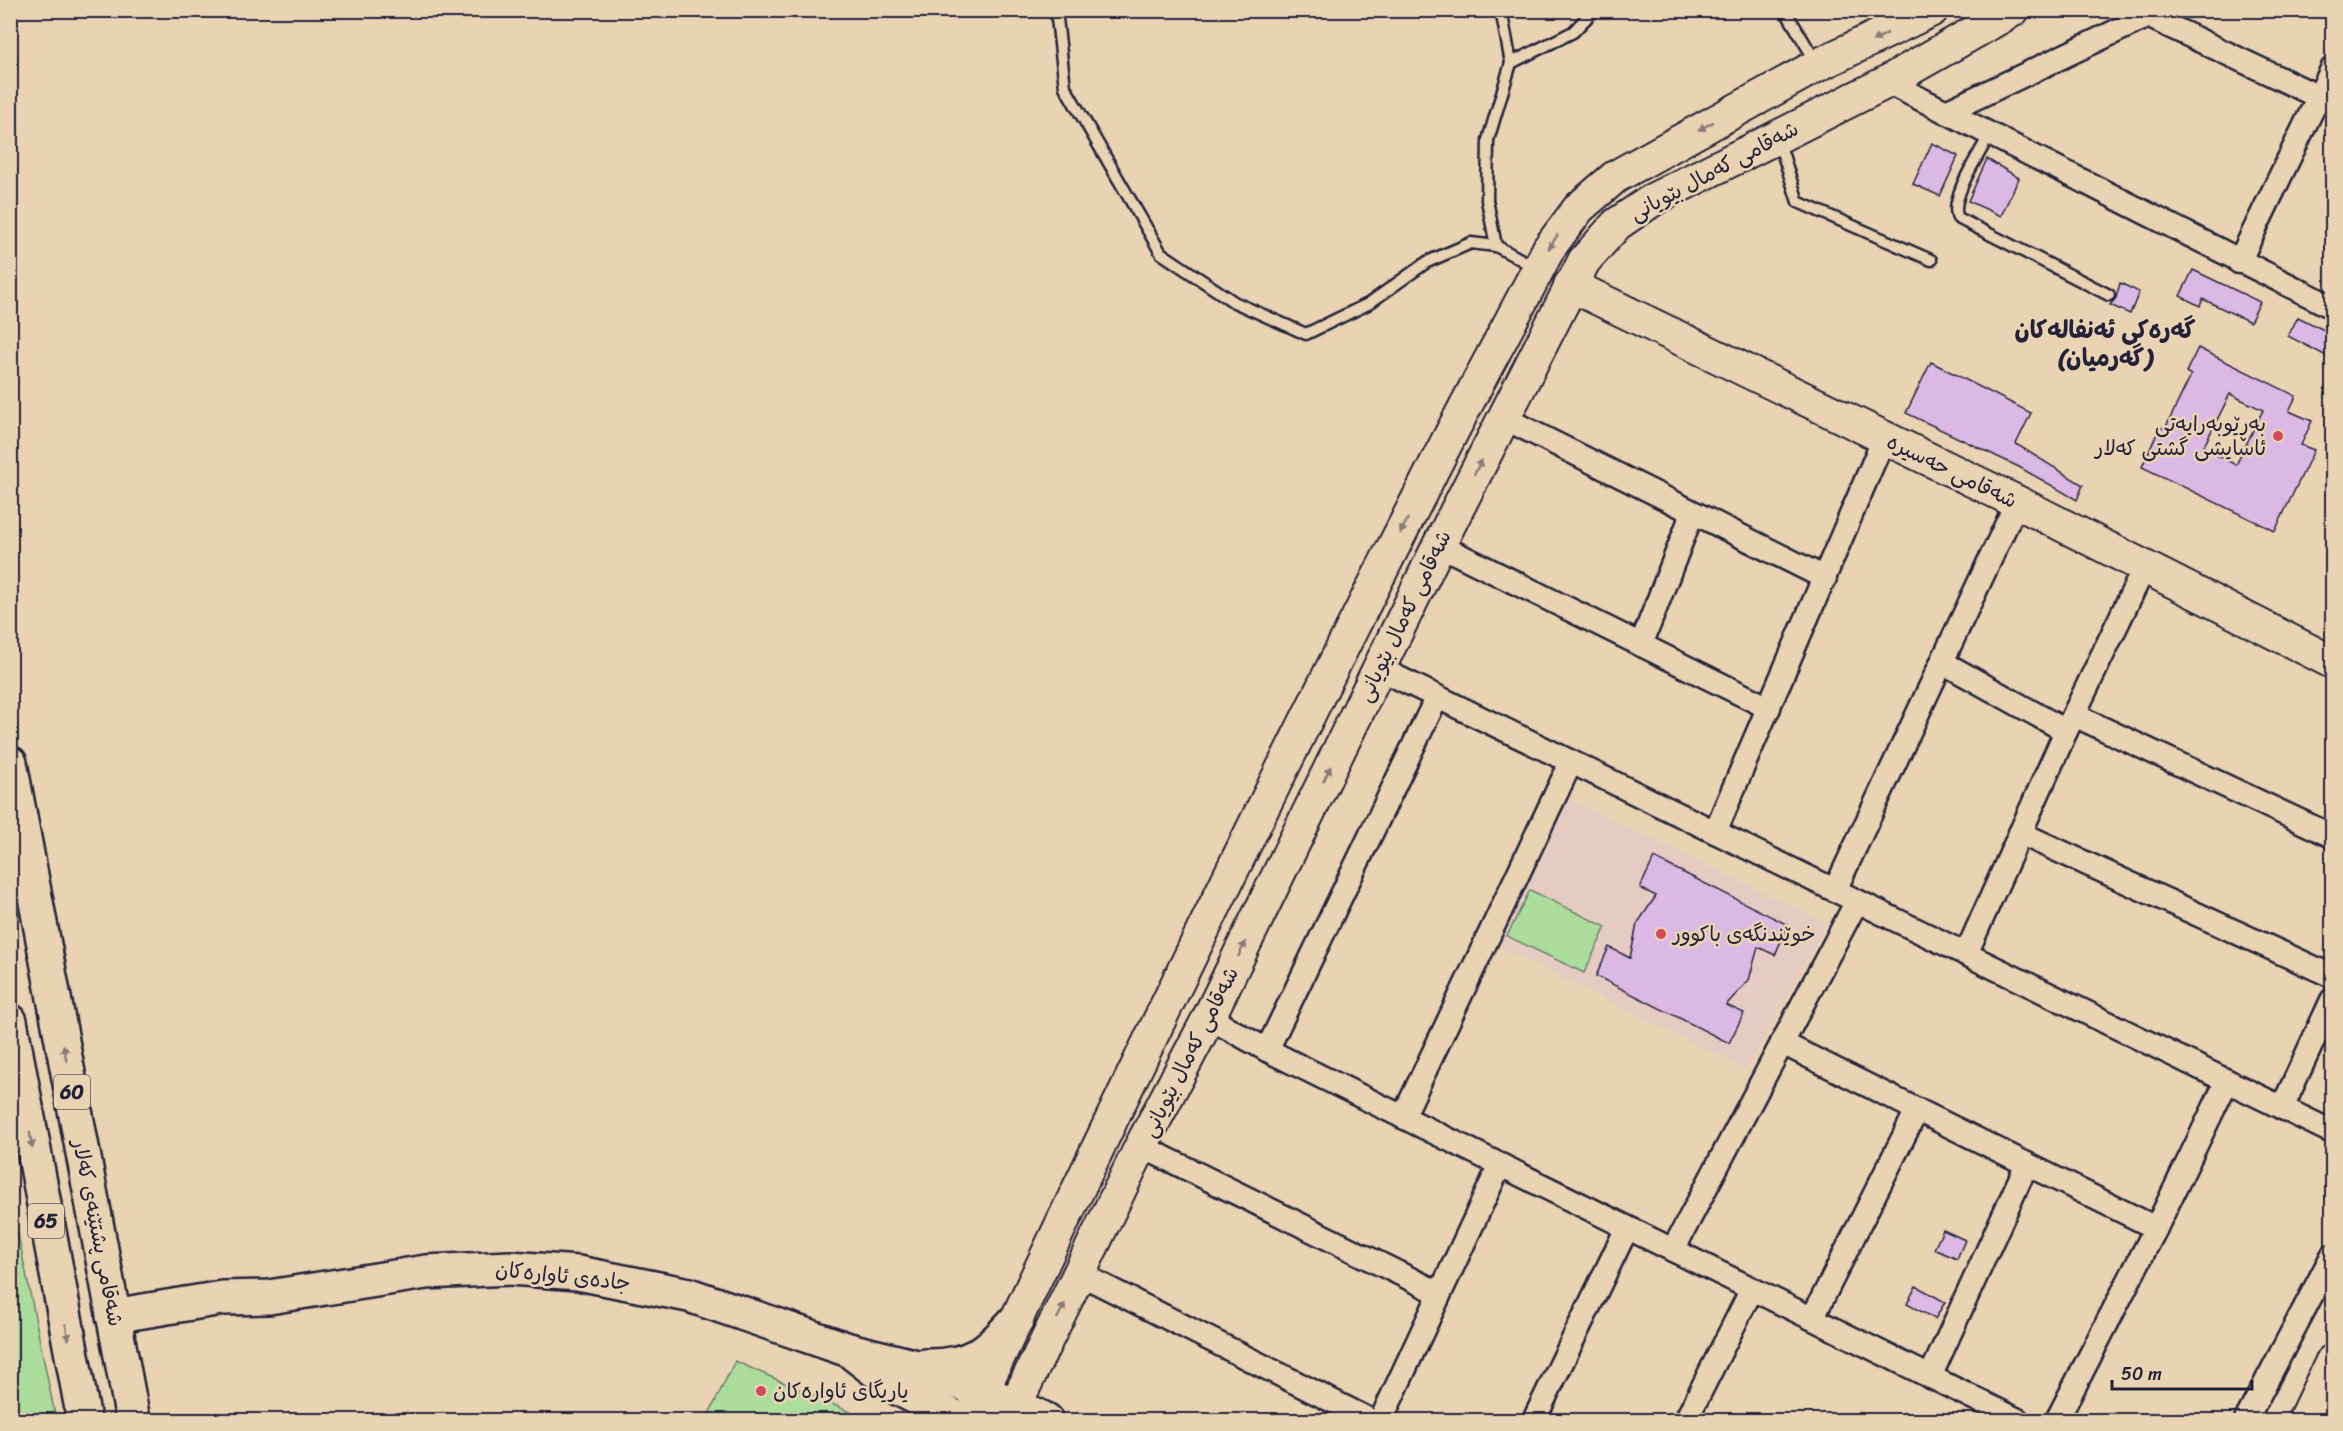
<svg xmlns="http://www.w3.org/2000/svg" width="2343" height="1431" viewBox="0 0 2343 1431" font-family="Sriracha,'Playpen Sans Arabic',sans-serif">
	<style>
		.built { fill: #e6cbc2 }
		.green { fill: #addd9d; stroke: #68806c; stroke-width: 1.5 }
		.building { fill: #dbb9e4; stroke: #22223b; stroke-width: 1.5; fill-rule: evenodd }
		.lines { fill: none; stroke-linecap: round; stroke-linejoin: round }
		.lane-casing { stroke: #22223b; stroke-width: 15 }
		.street-casing { stroke: #22223b; stroke-width: 27 }
		.secondary-casing { stroke: #22223b; stroke-width: 36 }
		.primary-casing { stroke: #22223b; stroke-width: 38 }
		.highway-casing { stroke: #22223b; stroke-width: 38 }
		.lane { stroke: #ead3b3; stroke-width: 10 }
		.street { stroke: #ead3b3; stroke-width: 22 }
		.secondary { stroke: #ead3b3; stroke-width: 32 }
		.primary { stroke: #ead3b3; stroke-width: 33 }
		.highway { stroke: #ead3b3; stroke-width: 33 }
		.oneway { fill: #867a77 }
		.poi-dot { fill: #d1495b; stroke: #ead3b3; stroke-width: 2 }
		.labels { text-anchor: middle; stroke-width: 5; stroke-linejoin: round; paint-order: stroke }
		.shield { fill: #ead3b3; stroke: #5e575f; stroke-width: 1.5 }
		.shield-label { font-size: 20px; font-weight: bold; fill: #22223b }
		.street-label { font-size: 21px; fill: #22223b; stroke: #ead3b3 }
		.poi-label { font-size: 21px; fill: #22223b; stroke: #ead3b3; text-anchor: start }
		.quarter-label { font-size: 24px; font-weight: bold; fill: #22223b; stroke: #ead3b3 }
	</style>
	<rect width="100%" height="100%" fill="#ead3b3"/>
	<filter id="ink" filterUnits="userSpaceOnUse"><feTurbulence type="fractalNoise" baseFrequency=".0167" numOctaves="2"/><feDisplacementMap in="SourceGraphic" scale="12" xChannelSelector="R" yChannelSelector="G"/><feConvolveMatrix kernelMatrix="1 2 1 2 8 2 1 2 1" color-interpolation-filters="sRGB"/></filter>
	<g filter="url(#ink)">
		<polygon class="built" points="1566,798 1827,923 1747,1070 1496,945"/>
		<g class="green">
			<polygon points="1530,890 1606,927 1584,973 1507,936"/>
			<polygon points="10,1195 56,1420 11,1420"/>
			<polygon points="735,1361 868,1420 706,1420"/>
		</g>
		<g class="building">
			<polygon points="1932,143 1958,156 1940,196 1913,184"/>
			<polygon points="1987,159 2019,178 2001,216 1968,201"/>
			<polygon points="2193,270 2260,302 2250,322 2203,299 2200,306 2180,296"/>
			<polygon points="2120,283 2139,292 2130,314 2110,305 2116,298"/>
			<polygon points="2298,317 2332,334 2332,359 2288,336"/>
			<path d="M2198 348 2296 396 2289 411 2312 421 2301 445 2314 450 2275 531 2142 467 2160 427 2165 429 2191 375 2186 372ZM2230 394 2263 410 2236 465 2203 448Z"/>
			<polygon points="1931,362 2031,413 2016,444 2083,485 2077,500 2019,467 1906,413"/>
			<polygon points="1654,858 1788,925 1775,955 1758,947 1749,980 1726,1005 1744,1013 1729,1043 1596,976 1609,947 1630,958 1637,924 1656,896 1640,888"/>
			<polygon points="1943,1230 1965,1240 1957,1259 1934,1249"/>
			<polygon points="1916,1286 1945,1302 1935,1319 1907,1304"/>
		</g>
		<g class="lines">
			<defs>
				<g id="lane">
					<polyline points="1056,10 1065,87 1161,253 1234,302 1306,334 1368,304 1427,262 1471,243 1496,246"/>
					<polyline points="1501,10 1511,63 1488,140 1487,200 1496,246 1535,267"/>
					<polyline points="1785,10 1816,62"/>
					<polyline points="1511,63 1573,32 1594,10"/>
					<path d="M1990 134C1980 153 1948 200 1958 218L2109 295"/>
					<polyline points="1778,139 1798,202 1931,260"/>
				</g>
				<g id="street">
					<polyline points="1887,82 2332,307"/>
					<polyline points="1946,112 2148,16 2319,97"/>
					<polyline points="2239,262 2332,69"/>
					<polyline points="1502,417 1825,578"/>
					<polyline points="1439,545 1769,708"/>
					<polyline points="1641,645 1692,514"/>
					<polyline points="1942,662 2066,731"/>
					<polyline points="1378,668 2332,1132"/>
					<polyline points="2074,715 2332,836"/>
					<polyline points="1715,832 1884,438"/>
					<polyline points="2020,833 2332,976"/>
					<polyline points="1835,890 2017,502"/>
					<polyline points="1966,954 2066,731 2145,566"/>
					<polyline points="1207,1021 1222,1025 1267,1050 2018,1420"/>
					<polyline points="1782,1043 2156,1228"/>
					<polyline points="1267,1050 1437,697"/>
					<polyline points="2282,1108 2332,1000"/>
					<polyline points="1403,1117 1571,762"/>
					<polyline points="1141,1146 1439,1293"/>
					<polyline points="1673,1250 1857,901"/>
					<polyline points="1079,1276 1094,1281 1370,1420"/>
					<polyline points="1813,1317 1917,1110"/>
					<polyline points="1930,1377 2027,1164"/>
					<polyline points="1381,1420 1500,1165"/>
					<polyline points="1534,1420 1627,1228"/>
					<polyline points="1686,1420 1752,1289"/>
					<polyline points="2057,1420 2156,1228 2227,1081"/>
					<polyline points="2246,1420 2332,1256"/>
				</g>
				<g id="secondary">
					<polyline points="1570,285 2017,502 2332,662"/>
					<path d="M969 1420C1117 1105 1268 791 1427 481 1466 403 1509 326 1549 248L1579 208 1615 177 1818 65 1932 10"/>
					<polyline points="1008,1420 1141,1146 1207,1021 1439,545 1584,261 1617,224 1654,199 1887,82 2013,10"/>
					<polyline points="2304,1420 2332,1361"/>
				</g>
				<g id="primary">
					<polyline points="113,1316 222,1298 269,1297 426,1272 510,1268 578,1273 689,1295 849,1350 913,1366 983,1391 1046,1420"/>
					<polyline points="855,1355 898,1388 960,1420"/>
					<path d="M925 1366C972 1367 987 1352 1017 1319"/>
				</g>
				<g id="highway">
					<polyline points="10,763 133,1420"/>
					<polyline points="10,1021 84,1420"/>
				</g>
			</defs>
			<use href="#lane" class="lane-casing"/>
			<use href="#street" class="street-casing"/>
			<use href="#secondary" class="secondary-casing"/>
			<use href="#primary" class="primary-casing"/>
			<use href="#highway" class="highway-casing"/>
			<use href="#lane" class="lane"/>
			<use href="#street" class="street"/>
			<use href="#secondary" class="secondary"/>
			<use href="#primary" class="primary"/>
			<use href="#highway" class="highway"/>
		</g>
		<defs><path id="oneway-solid" d="M-6-.8H1V-3.2L6.5 0L1 3.2V.8H-6Z" transform="scale(1.5)"/></defs>
		<g class="oneway">
			<use href="#oneway-solid" transform="translate(1880 37) rotate(153)"/>
			<use href="#oneway-solid" transform="translate(1706 126) rotate(151)"/>
			<use href="#oneway-solid" transform="translate(1553 242) rotate(122)"/>
			<use href="#oneway-solid" transform="translate(1478 467) rotate(-63)"/>
			<use href="#oneway-solid" transform="translate(1404 526) rotate(117)"/>
			<use href="#oneway-solid" transform="translate(1327 774) rotate(-64)"/>
			<use href="#oneway-solid" transform="translate(1242 949) rotate(-64)"/>
			<use href="#oneway-solid" transform="translate(65 1053) rotate(-101)"/>
			<use href="#oneway-solid" transform="translate(31 1140) rotate(80)"/>
			<use href="#oneway-solid" transform="translate(1061 1311) rotate(-63)"/>
			<use href="#oneway-solid" transform="translate(67 1332) rotate(79)"/>
		</g>
	</g>
	<g class="poi-dot">
		<circle cx="2278" cy="436" r="6"/>
		<circle cx="1661" cy="934" r="6"/>
		<circle cx="761" cy="1391" r="6"/>
	</g>
	<g class="labels">
		<g class="shield">
			<rect x="54" y="1075" width="36" height="34" rx="4.5"/>
			<rect x="28" y="1204" width="36" height="34" rx="4.5"/>
		</g>
		<g class="shield-label">
			<text x="72" y="1099">60</text>
			<text x="46" y="1228">65</text>
		</g>
		<g class="street-label">
			<text transform="translate(1714 171) rotate(-28)" y="7">شەقامی کەمال بێویانی</text>
			<text transform="translate(1952 471) rotate(26)" y="7">شەقامی حەسیرە</text>
			<text transform="translate(1404 616) rotate(-64)" y="7">شەقامی کەمال بێویانی</text>
			<text transform="translate(1190 1052) rotate(-63)" y="7">شەقامی کەمال بێویانی</text>
			<text transform="translate(98 1233) rotate(79)" y="7">شەقامی پشتێنەی کەلار</text>
			<text transform="translate(563 1276) rotate(6)" y="7">جادەی ئاوارەکان</text>
		</g>
		<g class="poi-label">
			<text x="2266" y="431" text-anchor="end">بەڕێوبەرایەتی<tspan x="2266" dy="24">ئاسایشی گشتی کەلار</tspan></text>
			<text x="1673" y="941">خوێندنگەی باکوور</text>
			<text x="773" y="1398">یاریگای ئاوارەکان</text>
		</g>
		<g class="quarter-label">
			<text x="2105" y="338">گەرەکی ئەنفالەکان<tspan x="2105" dy="28">(گەرمیان)</tspan></text>
		</g>
	</g>
	<rect width="2343" height="1431" fill="none" stroke="#ead3b3" stroke-width="36"/>
	<rect x="18" y="18" width="2307" height="1395" fill="none" stroke="#22223b" stroke-width="2" filter="url(#ink)"/>
	<path d="M2112 1380v9h140v-9" fill="none" stroke="#22223b" stroke-width="3"/>
	<text x="2121" y="1380" font-size="18" fill="#22223b" stroke="#ead3b3" stroke-width="4.5" paint-order="stroke">50 m</text>
</svg>
